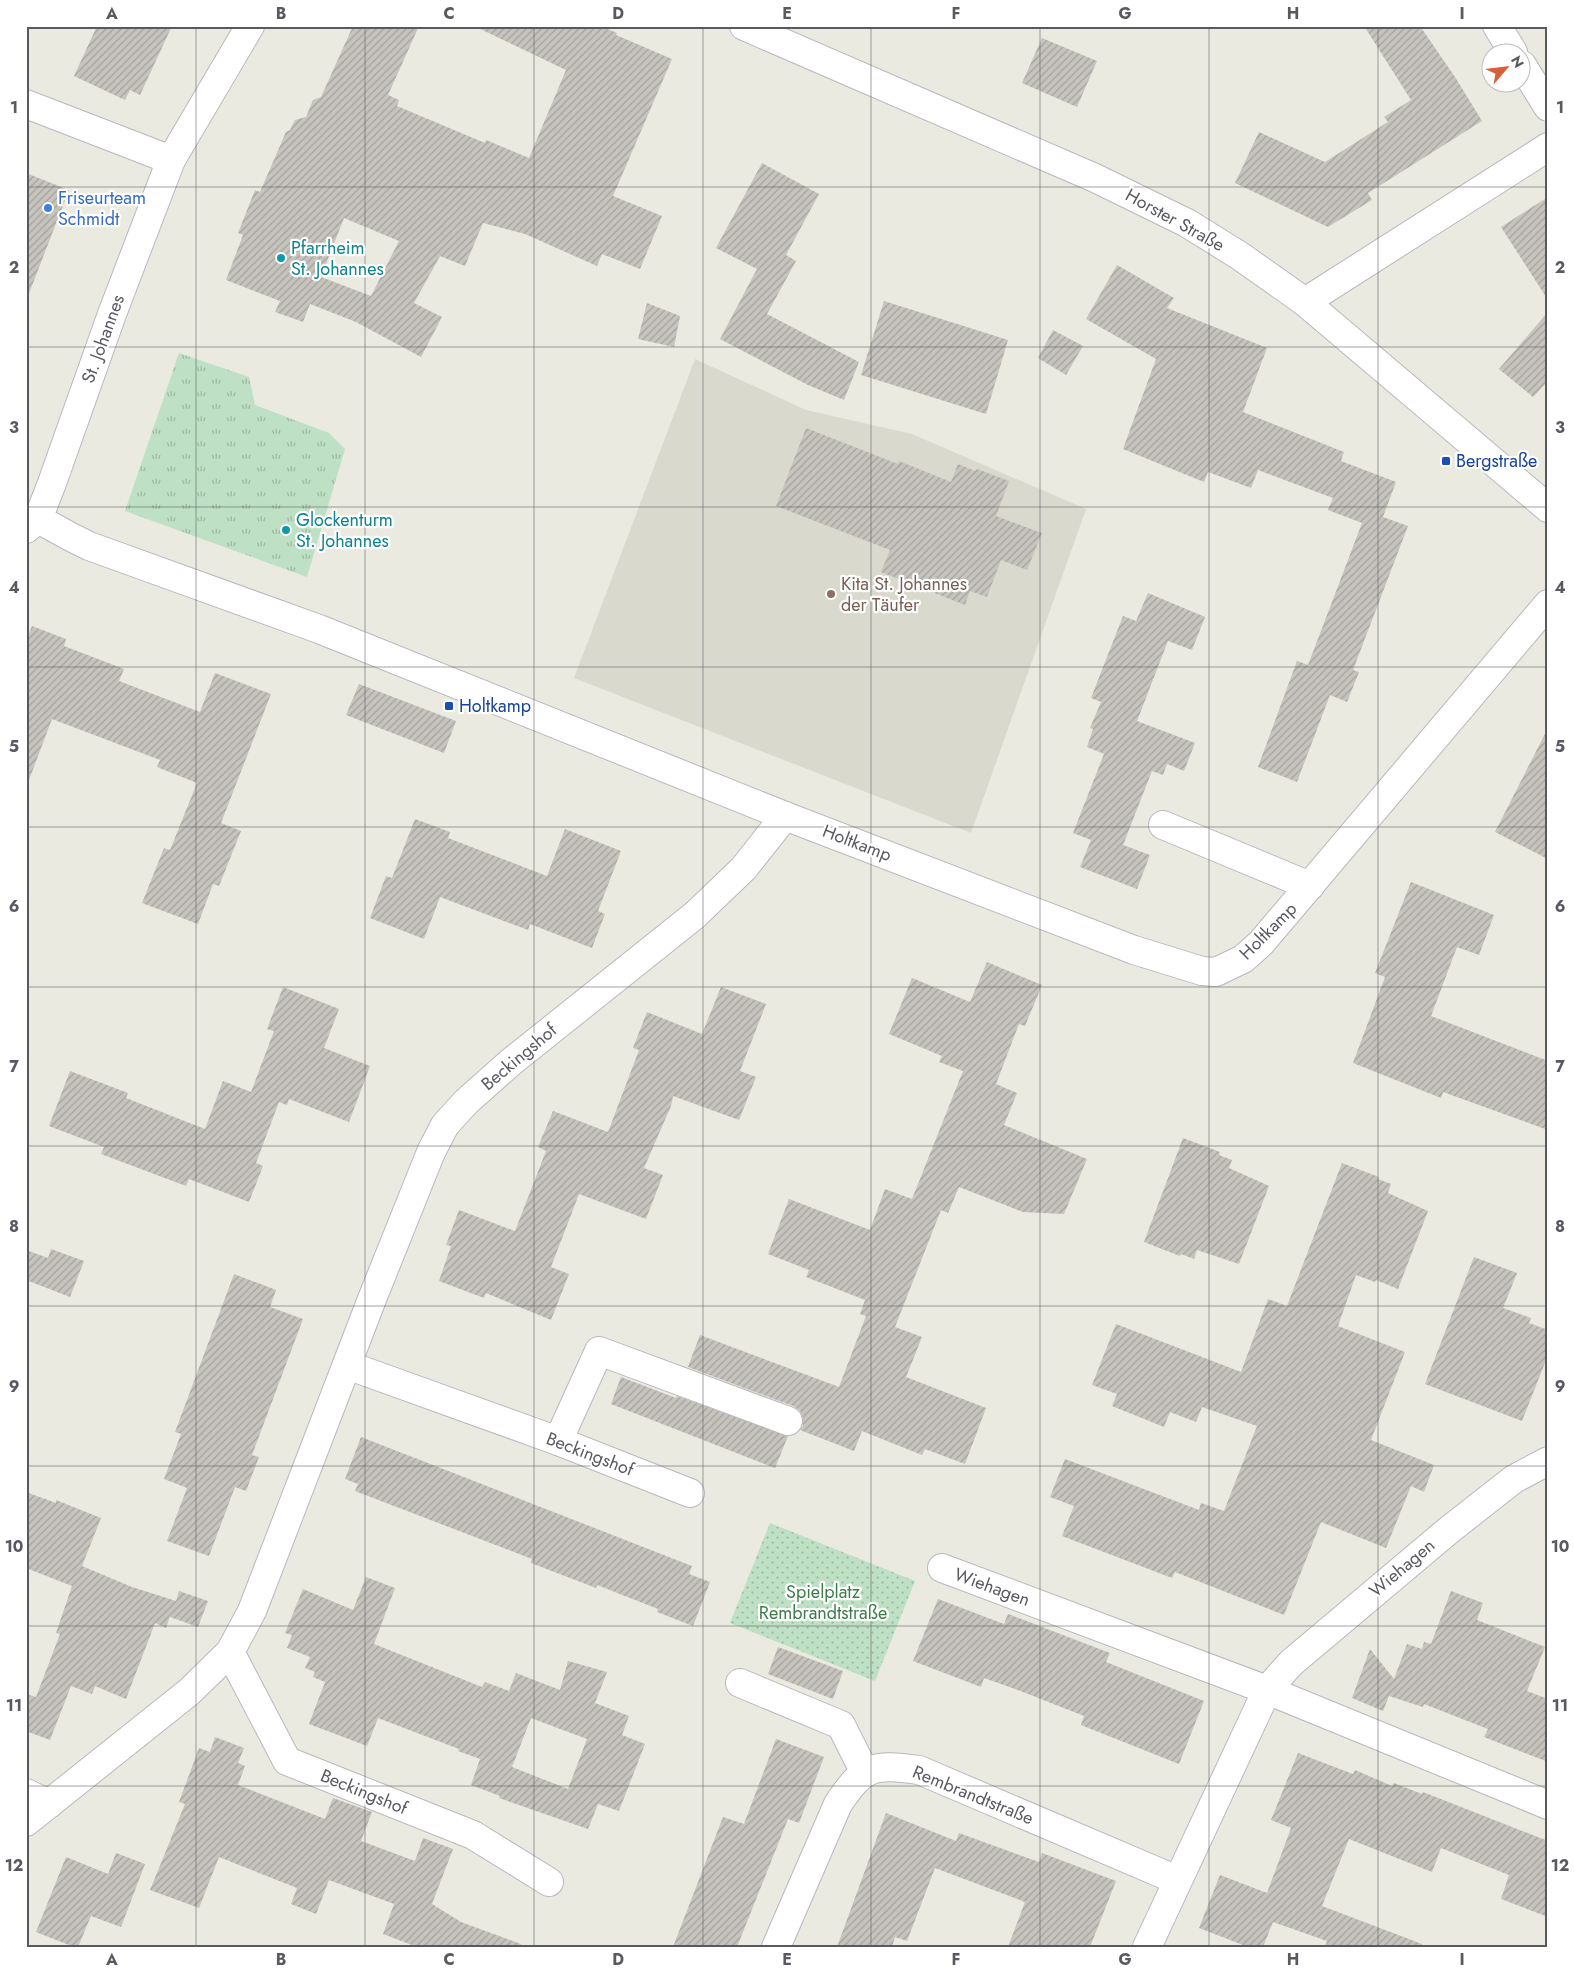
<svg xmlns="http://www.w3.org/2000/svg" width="1574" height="1973" viewBox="0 0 1574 1973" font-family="Jost,sans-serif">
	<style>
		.education { fill: #dad9ce }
		.grass { fill: url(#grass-tufts) }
		.park { fill: url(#park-dots) }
		.building { fill: url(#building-hatch); fill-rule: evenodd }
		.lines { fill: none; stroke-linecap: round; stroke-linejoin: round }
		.minor-casing { stroke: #b8b8be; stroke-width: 30 }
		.minor { stroke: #fff; stroke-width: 28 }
		.grid { fill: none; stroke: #595a60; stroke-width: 1; stroke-opacity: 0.55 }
		.shop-dot { fill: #3f7fe0; stroke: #fff; stroke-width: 2 }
		.culture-dot { fill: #0f9aa8; stroke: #fff; stroke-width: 2 }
		.transit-dot { fill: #1a4fb4; stroke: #fff; stroke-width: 2 }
		.education-dot { fill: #8d6e63; stroke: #fff; stroke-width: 2 }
		.labels { text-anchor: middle; stroke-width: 4.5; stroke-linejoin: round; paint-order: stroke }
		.shop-label { font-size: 18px; fill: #366cbe; stroke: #fff; text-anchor: start }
		.street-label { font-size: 18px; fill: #595a60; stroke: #fff }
		.culture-label { font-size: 18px; fill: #0d838f; stroke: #fff; text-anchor: start }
		.transit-label { font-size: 18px; fill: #164399; stroke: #fff; text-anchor: start }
		.education-label { font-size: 18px; fill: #785e54; stroke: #fff; text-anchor: start }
		.park-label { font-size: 18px; fill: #3b7d49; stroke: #fff }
		.neatline { fill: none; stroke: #595a60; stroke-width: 2 }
		.grid-label { font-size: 16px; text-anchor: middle; font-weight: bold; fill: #595a60 }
	</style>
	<defs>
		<pattern id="grass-tufts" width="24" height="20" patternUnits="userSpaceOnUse" patternTransform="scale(1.25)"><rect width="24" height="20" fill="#bee0c4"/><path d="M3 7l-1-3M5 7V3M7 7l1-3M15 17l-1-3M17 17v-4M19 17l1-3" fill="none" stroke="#9db9a3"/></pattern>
		<pattern id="park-dots" width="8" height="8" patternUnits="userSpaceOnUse" patternTransform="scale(1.25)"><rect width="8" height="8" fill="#bee0c4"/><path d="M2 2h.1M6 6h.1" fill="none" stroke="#9db9a3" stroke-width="1.8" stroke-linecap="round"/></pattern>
		<pattern id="building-hatch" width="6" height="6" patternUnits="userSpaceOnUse" patternTransform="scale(1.25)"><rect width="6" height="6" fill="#c6c4bd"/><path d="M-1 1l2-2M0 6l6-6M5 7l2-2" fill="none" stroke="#a4a29d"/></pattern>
	</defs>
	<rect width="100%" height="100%" fill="#eaeae0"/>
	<polygon class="education" points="695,359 806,410 912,434 1086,509 971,833 574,678"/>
	<polygon class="grass" points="179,353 249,377 255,405 329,433 345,449 307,577 125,511"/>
	<polygon class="park" points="770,1523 915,1581 875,1681 730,1623"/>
	<g class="building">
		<polygon points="97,26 172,26 140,95 130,90 125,100 74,76"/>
		<path d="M353 26H419L388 95 399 100 397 106 485 143 486 140 529 158 566 70 474 26H600L617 33 616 35 672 59 613 196 662 216 640 269 602 254 597 266 525 234 483 223 465 266 440 256 414 303 442 317 421 357 356 322 310 304 303 322 275 312 280 301 226 280 243 235 238 233 255 190 260 192 286 132 290 130 295 120 306 117 313 100 321 97ZM344 218 399 241 371 296 321 277Z"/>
		<polygon points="1364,26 1420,26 1455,77 1482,121 1368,193 1372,200 1328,227 1235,183 1259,132 1325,162 1388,122 1384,117 1411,100"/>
		<polygon points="1042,38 1097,61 1077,107 1022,83"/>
		<polygon points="762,163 819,194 786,255 796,261 767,314 859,362 844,400 808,385 720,339 757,269 716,248"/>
		<polygon points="26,173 69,190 28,296 26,295"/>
		<polygon points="1548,197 1548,300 1501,227"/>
		<polygon points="1117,265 1174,298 1167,308 1267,348 1243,412 1344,452 1341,461 1396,482 1383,517 1408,526 1353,670 1359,672 1347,702 1330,695 1297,782 1258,767 1297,661 1308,665 1362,523 1328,510 1333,498 1258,470 1251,488 1208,472 1204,482 1123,449 1156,359 1086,319"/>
		<polygon points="884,301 1008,340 986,414 861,375"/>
		<polygon points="647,303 680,316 674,347 638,339"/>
		<polygon points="1548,312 1548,381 1533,397 1499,369"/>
		<polygon points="1053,330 1083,346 1066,375 1038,358"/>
		<polygon points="806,428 898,464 899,461 951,482 958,464 975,471 977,469 1009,481 996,516 1042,533 1027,570 1001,560 987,597 970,591 965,605 881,572 890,550 776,506"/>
		<polygon points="1148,593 1205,617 1192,650 1168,641 1137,721 1195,743 1184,771 1167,764 1163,775 1152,771 1123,845 1150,855 1137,889 1080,867 1091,840 1073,833 1104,754 1087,747 1093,729 1090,728 1101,702 1091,698 1123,616 1136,621"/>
		<polygon points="32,626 66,639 64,646 124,669 119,681 200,712 215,673 271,694 221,823 241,831 219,886 213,884 198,924 142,903 164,848 170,850 197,783 157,767 160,760 52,719 29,780 26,780 26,641"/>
		<polygon points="359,684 456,721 444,753 346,715"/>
		<polygon points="1548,728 1548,859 1495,832"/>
		<polygon points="415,819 450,832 448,838 547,876 565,829 621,851 598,911 605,914 592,948 530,924 528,930 440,897 424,939 370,918 386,876 392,878"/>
		<polygon points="1411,882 1494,915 1479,955 1457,947 1431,1016 1548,1061 1548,1130 1443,1092 1441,1098 1353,1063 1385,977 1375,973"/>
		<polygon points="987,962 1042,985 1025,1026 1019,1024 996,1084 1017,1093 1004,1125 1087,1159 1064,1214 1023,1212 959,1187 948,1213 941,1210 895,1327 922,1337 906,1377 986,1408 965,1464 925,1449 922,1455 862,1431 854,1451 800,1430 803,1426 803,1418 800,1411 793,1406 688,1367 700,1335 839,1387 866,1316 860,1314 865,1300 806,1277 809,1270 768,1254 789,1199 870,1230 885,1189 912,1199 963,1071 939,1062 942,1056 889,1034 912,978 970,1002"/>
		<polygon points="283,987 339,1009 324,1048 370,1066 349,1122 289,1099 287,1105 279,1102 256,1163 263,1166 249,1202 189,1179 186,1186 101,1154 104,1147 49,1126 70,1071 128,1093 126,1098 205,1129 223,1081 251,1092 274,1031 267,1029"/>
		<polygon points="721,987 766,1004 740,1071 756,1077 739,1120 673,1096 671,1106 644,1168 663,1175 646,1219 579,1194 551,1267 569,1274 551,1320 486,1293 484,1298 439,1281 451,1246 446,1245 459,1210 515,1231 546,1151 538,1147 553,1111 608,1132 639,1050 633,1048 647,1012 702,1034"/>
		<polygon points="1183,1138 1220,1152 1219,1155 1232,1160 1229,1168 1269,1186 1239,1264 1197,1250 1194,1259 1181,1254 1180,1256 1144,1242"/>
		<polygon points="1342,1163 1379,1177 1378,1179 1391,1184 1388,1193 1428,1211 1398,1289 1376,1280 1375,1282 1356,1275 1338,1326 1405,1352 1371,1440 1434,1465 1424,1492 1411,1486 1386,1548 1321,1522 1284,1615 1175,1572 1172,1578 1062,1536 1074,1506 1050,1497 1065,1459 1199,1510 1201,1503 1224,1511 1257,1426 1202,1407 1196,1422 1170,1412 1164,1427 1112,1406 1117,1394 1092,1385 1116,1324 1241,1372 1268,1299 1287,1306"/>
		<polygon points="51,1249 84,1261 70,1297 26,1280 26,1250 48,1258"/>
		<polygon points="1474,1257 1517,1273 1503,1308 1531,1318 1529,1323 1548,1330 1548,1355 1522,1421 1425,1384"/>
		<polygon points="234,1274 276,1290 270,1307 303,1319 252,1455 259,1457 246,1491 235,1487 209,1556 167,1541 187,1488 164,1479 181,1434 175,1432"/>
		<polygon points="621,1377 676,1398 677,1396 788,1436 775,1468 611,1404"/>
		<polygon points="361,1437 692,1566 689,1574 710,1582 693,1626 657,1612 658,1609 597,1585 596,1588 531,1563 532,1559 355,1491 358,1484 345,1479"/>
		<polygon points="26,1492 56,1503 56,1500 101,1518 82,1566 132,1587 176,1601 179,1591 208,1601 198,1627 170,1617 171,1613 166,1628 155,1623 126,1699 95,1686 92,1694 71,1686 50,1740 26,1731 26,1694 36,1697 60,1634 56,1633 72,1586 26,1568"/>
		<path d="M366 1577 395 1588 374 1644 482 1687 485 1682 509 1691 516 1673 560 1690 568 1661 607 1672 595 1703 629 1716 622 1735 645 1744 619 1811 598 1804 588 1829 499 1798 500 1796 471 1785 480 1759 458 1751 459 1749 378 1718 367 1746 309 1724 325 1682 313 1677 315 1672 305 1668 310 1657 287 1648 292 1635 285 1633 303 1589 353 1610ZM531 1718 587 1739 568 1789 512 1767Z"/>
		<polygon points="1451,1591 1483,1603 1477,1620 1545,1647 1527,1691 1548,1699 1548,1762 1484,1737 1488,1729 1424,1704 1423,1707 1389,1696 1383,1711 1352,1698 1370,1649 1394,1679 1407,1644 1422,1649 1424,1642 1431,1644"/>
		<polygon points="938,1599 1004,1624 1008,1614 1110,1653 1106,1662 1204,1701 1179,1764 1081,1725 1084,1716 1018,1690 984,1678 981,1687 913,1661"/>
		<polygon points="778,1647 843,1671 833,1699 768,1674"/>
		<polygon points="215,1737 244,1748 238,1763 245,1766 238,1785 325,1819 333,1798 372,1812 361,1841 415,1861 423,1838 453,1849 432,1904 461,1922 521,1944 520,1947 417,1947 383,1934 394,1904 329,1880 316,1914 291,1904 297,1888 219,1857 199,1908 150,1890 185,1804 179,1802 199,1748 210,1752"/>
		<polygon points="776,1739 824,1757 799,1823 788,1819 737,1947 673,1947 723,1817 744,1824"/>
		<polygon points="1298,1753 1353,1774 1355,1770 1392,1786 1394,1783 1422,1794 1423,1792 1548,1841 1548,1917 1501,1899 1509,1875 1441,1848 1432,1872 1349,1839 1322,1906 1422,1944 1422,1947 1325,1947 1327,1941 1273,1922 1263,1947 1248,1947 1199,1928 1220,1875 1267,1893 1291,1828 1271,1820"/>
		<polygon points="886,1813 956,1841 959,1833 1039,1862 1042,1853 1116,1881 1090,1947 1008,1947 1025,1902 935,1868 907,1941 895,1937 892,1947 837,1947"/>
		<polygon points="116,1853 145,1864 121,1927 91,1916 78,1947 74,1947 36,1932 66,1857 108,1874"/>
	</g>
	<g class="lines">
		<defs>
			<g id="minor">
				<polyline points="744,26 1095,178 1187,223 1240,256 1305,302 1548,508"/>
				<polyline points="1497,26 1513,52"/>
				<polyline points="1522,65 1548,107"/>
				<polyline points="26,104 171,160"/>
				<polyline points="1305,302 1548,147"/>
				<polyline points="38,519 71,537 89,546 319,629 785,816 1134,950 1202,971 1216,972 1243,959 1261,943 1548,604"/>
				<polyline points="26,529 38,519 52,483 112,314 171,160 250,26"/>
				<polyline points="1163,825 1310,886"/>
				<polyline points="347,1365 558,1441 690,1493"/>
				<polyline points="558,1441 599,1351 788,1421"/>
				<polyline points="942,1568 1267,1690 1548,1805"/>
				<polyline points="230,1652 287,1761 473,1835 549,1882"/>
				<polyline points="740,1683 841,1725 865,1773"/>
				<polyline points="26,1793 49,1804"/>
				<polyline points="26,1822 189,1692 230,1652 252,1611 372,1299 431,1152 445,1125 466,1102 511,1062 695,915 744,868 785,816"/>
				<path d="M776 1947 838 1804C864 1765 873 1764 919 1770L1177 1880"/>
				<polyline points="1147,1947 1267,1690 1291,1663 1449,1530 1514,1479 1548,1461"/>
			</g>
		</defs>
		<use href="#minor" class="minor-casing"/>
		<use href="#minor" class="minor"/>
	</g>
	<path class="grid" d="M196 26V1947M365 26V1947M534 26V1947M703 26V1947M871 26V1947M1040 26V1947M1209 26V1947M1378 26V1947M26 187H1548M26 347H1548M26 507H1548M26 667H1548M26 827H1548M26 987H1548M26 1146H1548M26 1306H1548M26 1466H1548M26 1626H1548M26 1786H1548"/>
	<circle class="shop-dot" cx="48" cy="208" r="5"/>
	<g class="culture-dot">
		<circle cx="281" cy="258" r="5"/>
		<circle cx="286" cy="530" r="5"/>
	</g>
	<g class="transit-dot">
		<rect x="1441" y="456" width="10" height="10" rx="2.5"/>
		<rect x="444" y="701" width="10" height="10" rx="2.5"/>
	</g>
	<circle class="education-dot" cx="831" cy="594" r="5"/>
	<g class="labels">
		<g class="shop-label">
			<text x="58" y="204">Friseurteam<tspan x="58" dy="21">Schmidt</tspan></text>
		</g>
		<g class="street-label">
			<text transform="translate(1175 220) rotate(29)" y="6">Horster Straße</text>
			<text transform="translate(103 339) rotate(-70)" y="6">St. Johannes</text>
			<text transform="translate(857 843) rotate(21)" y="6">Holtkamp</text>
			<text transform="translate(1268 931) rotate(-45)" y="6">Holtkamp</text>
			<text transform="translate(519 1057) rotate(-40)" y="6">Beckingshof</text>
			<text transform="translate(590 1454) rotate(21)" y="6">Beckingshof</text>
			<text transform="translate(1402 1568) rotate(-40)" y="6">Wiehagen</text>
			<text transform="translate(992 1587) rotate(20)" y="6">Wiehagen</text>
			<text transform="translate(364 1792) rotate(22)" y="6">Beckingshof</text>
			<text transform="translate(973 1795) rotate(22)" y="6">Rembrandtstraße</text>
		</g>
		<g class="culture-label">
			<text x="291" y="254">Pfarrheim<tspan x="291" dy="21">St. Johannes</tspan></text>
			<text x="296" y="526">Glockenturm<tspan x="296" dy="21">St. Johannes</tspan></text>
		</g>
		<g class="transit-label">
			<text x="1456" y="467">Bergstraße</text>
			<text x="459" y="712">Holtkamp</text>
		</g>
		<g class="education-label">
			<text x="841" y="590">Kita St. Johannes<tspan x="841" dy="21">der Täufer</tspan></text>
		</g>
		<g class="park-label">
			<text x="823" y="1598">Spielplatz<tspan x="823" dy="21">Rembrandtstraße</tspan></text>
		</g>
	</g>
	<rect width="1574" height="1973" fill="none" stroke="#ffffff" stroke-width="55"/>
	<g transform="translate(1506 68) rotate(62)"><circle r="24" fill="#ffffff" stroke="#bdbdbf"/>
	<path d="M0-4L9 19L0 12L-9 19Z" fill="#d86038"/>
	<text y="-8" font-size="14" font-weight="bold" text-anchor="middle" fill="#595a60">N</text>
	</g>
	<rect x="28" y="28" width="1518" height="1918" class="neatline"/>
	<g class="grid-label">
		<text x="112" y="19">A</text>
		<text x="281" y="19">B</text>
		<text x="449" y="19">C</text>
		<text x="618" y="19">D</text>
		<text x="787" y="19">E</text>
		<text x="956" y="19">F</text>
		<text x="1125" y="19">G</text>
		<text x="1293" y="19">H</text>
		<text x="1462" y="19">I</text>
		<text x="14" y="113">1</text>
		<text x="1560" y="113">1</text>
		<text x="14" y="273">2</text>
		<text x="1560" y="273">2</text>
		<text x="14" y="433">3</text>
		<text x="1560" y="433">3</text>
		<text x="14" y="593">4</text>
		<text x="1560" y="593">4</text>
		<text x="14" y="752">5</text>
		<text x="1560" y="752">5</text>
		<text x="14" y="912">6</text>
		<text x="1560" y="912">6</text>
		<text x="14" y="1072">7</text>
		<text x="1560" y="1072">7</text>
		<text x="14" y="1232">8</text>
		<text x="1560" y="1232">8</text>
		<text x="14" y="1392">9</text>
		<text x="1560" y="1392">9</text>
		<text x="14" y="1552">10</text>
		<text x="1560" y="1552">10</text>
		<text x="14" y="1711">11</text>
		<text x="1560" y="1711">11</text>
		<text x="14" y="1871">12</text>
		<text x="1560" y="1871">12</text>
		<text x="112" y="1965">A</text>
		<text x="281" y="1965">B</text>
		<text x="449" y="1965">C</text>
		<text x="618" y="1965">D</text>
		<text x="787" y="1965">E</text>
		<text x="956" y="1965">F</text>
		<text x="1125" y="1965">G</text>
		<text x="1293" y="1965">H</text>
		<text x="1462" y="1965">I</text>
	</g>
</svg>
